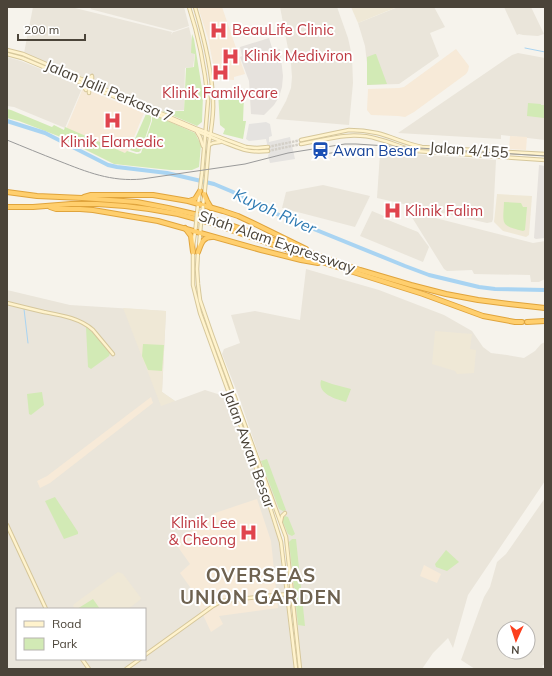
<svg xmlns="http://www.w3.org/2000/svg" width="552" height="676" viewBox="0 0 552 676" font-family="Mulish,sans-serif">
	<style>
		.residential { fill: #eae5da; fill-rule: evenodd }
		.commercial { fill: #f7ead8 }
		.industrial { fill: #e6e2dd }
		.education { fill: #efe8d6 }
		.green { fill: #d2eab5 }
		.parking { fill: #e5e3e0 }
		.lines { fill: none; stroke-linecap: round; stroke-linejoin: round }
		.stream { stroke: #a9d4f2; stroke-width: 1 }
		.river { stroke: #a9d4f2; stroke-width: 4 }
		.secondary-tunnel { stroke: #d4d0c8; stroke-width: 2.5; stroke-dasharray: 2.5 1; stroke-linecap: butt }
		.secondary-casing { stroke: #d6c79b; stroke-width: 4.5 }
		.highway-casing { stroke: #e0a43c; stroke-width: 6 }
		.secondary { stroke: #fff3cd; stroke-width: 2.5 }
		.highway { stroke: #ffcf6e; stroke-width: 4 }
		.tram { stroke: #9a9a9a; stroke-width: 1 }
		.secondary-bridge-casing { stroke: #d6c79b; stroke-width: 4.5; stroke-linecap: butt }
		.secondary-bridge { stroke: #fff3cd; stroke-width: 2.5 }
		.labels { text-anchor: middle; stroke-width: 4; stroke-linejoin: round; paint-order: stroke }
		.health-label { font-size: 15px; fill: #be3a42; stroke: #fff; text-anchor: start }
		.street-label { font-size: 15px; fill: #4b4439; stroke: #fff }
		.transit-label { font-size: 15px; fill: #164399; stroke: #fff; text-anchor: start }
		.water-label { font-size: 16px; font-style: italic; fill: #2e7ab2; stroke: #fff }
		.district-label { font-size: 19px; font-weight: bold; letter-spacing: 1px; fill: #6e6250; stroke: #fff }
	</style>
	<rect width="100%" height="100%" fill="#f6f3ec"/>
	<g class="residential">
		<polygon points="33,7 71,7 172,32 171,35 173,32 174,32 189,27 195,53 193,67 185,68 184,110 162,111 24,53"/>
		<polygon points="93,7 184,7 189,26 174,31 90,9"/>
		<polygon points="280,7 337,7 348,38 352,56 353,83 349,125 276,119 286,101 291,88 292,77 291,64"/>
		<polygon points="398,7 434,7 445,27 430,33 439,56 399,84 367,85 367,63 365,46 358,23"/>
		<polygon points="504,7 531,7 544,34 538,36 523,35 519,34 517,35"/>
		<polygon points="518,53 545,58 545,140 501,135 501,139 398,133 512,55"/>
		<polygon points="7,57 21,61 83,86 65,128 14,107 7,106"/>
		<polygon points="382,152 496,160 493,219 492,222 487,223 377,198 380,153"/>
		<polygon points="323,185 370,196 355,227 282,208 286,192"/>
		<polygon points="372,211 384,216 383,218 418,232 429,247 423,262 360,236"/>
		<polygon points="408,211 533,243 545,241 545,279 539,282 531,282 530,275 474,274 472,270 447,271 444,269"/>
		<polygon points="306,269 379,290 444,315 472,331 483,347 491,353 507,355 524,358 535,351 541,344 545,342 545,481 468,595 453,648 448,638 433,653 422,669 301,669 287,538 239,397 222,354 224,349 240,343 231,315 255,311 300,320"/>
		<path d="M7 290 70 305 166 311 162 392 175 401 205 390 227 397 267 505 279 542 294 669H7ZM17 609H145V659H17Z"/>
		<path d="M545 498V664L542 666 544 669H475L461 660 484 597 490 587 497 562 506 554ZM504 628H528V652H504Z"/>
	</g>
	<g class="commercial">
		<polygon points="198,7 222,7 245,74 234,77 234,80 216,79 208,38"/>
		<polygon points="456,49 469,66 468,71 466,74 414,112 405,117 398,116 371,115 367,110 368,89 399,88 404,87"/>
		<polygon points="83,88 144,113 127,154 66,129"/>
		<polygon points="510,136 527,137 526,150 509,149"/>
		<polygon points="151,397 153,403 50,483 40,488 37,481 47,476"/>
		<polygon points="257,499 271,541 278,608 219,616 223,624 211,632 190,587 180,573 190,564 178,547 178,541 215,513"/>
		<polygon points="424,565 441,574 437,583 420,576"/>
	</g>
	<g class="industrial">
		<polygon points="269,38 273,51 280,49 283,76 282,87 279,97 274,105 264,115 251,114 249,81 240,57 242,56 240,47"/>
		<polygon points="539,165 545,166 545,238 536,239 534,238"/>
	</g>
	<g class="education">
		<polygon points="351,7 397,7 358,23"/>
		<polygon points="497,194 532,196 529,235 526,237 503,231 494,222"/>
		<polygon points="123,308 166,311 162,392 175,401 161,406"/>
		<polygon points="435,331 472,334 470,349 476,350 474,373 457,374 455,371 432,364"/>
		<polygon points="118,572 123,574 141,598 140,600 128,609 75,609 73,606 74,604 115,574"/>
	</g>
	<g class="green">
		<polygon points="192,34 194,39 203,95 202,122 197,126 162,111 184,111 186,68 194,67 195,54 191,53"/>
		<polygon points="375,54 376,54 387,84 367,85 367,57"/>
		<polygon points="222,89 226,89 244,96 243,121 246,121 243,139 223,134 225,129 220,125 218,92"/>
		<polygon points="528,103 541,104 541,105 544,105 544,118 527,116"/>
		<polygon points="7,109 11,110 52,127 54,125 64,130 65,127 125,153 127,151 137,154 141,153 152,121 152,114 195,133 201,145 199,167 192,170 170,170 114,164 58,136 19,121 7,118"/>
		<polygon points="146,114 151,116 151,121 141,150 139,152 136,152 130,150"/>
		<path d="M504 202 521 203 523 207H527L525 230 523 231C500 225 503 225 504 202Z"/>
		<polygon points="86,327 97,336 110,353 109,356 91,369 88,367"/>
		<polygon points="143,344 164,345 162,371 148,370 142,356"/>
		<path d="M321 380 332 384 351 389 346 402C336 399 317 394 321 380Z"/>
		<polygon points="42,392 44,405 31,415 29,414 27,394"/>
		<polygon points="267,459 286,510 283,511 279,509 261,461"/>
		<polygon points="55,497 78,532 78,534 64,539 45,501"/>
		<polygon points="285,516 288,517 295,534 292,536 288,534 282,520"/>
		<polygon points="292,539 296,539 305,626 298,625 289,542"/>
		<polygon points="446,550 459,562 447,571 436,567 435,564"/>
		<polygon points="93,599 100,609 77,609"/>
	</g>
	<polygon class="parking" points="266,122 270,124 272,136 269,137 269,142 290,137 295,159 270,163 268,156 269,153 266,139 249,141 246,139 249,124"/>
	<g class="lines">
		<g class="stream">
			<polyline points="525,48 545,52"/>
			<polyline points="24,309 28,343"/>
		</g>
		<polyline class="river" points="7,121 45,133 108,165 117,167 167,173 214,184 233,192 267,210 405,266 429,275 479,287 495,289 545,290"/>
		<g class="secondary-tunnel">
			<polyline points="268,147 301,140"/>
			<polyline points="268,151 301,144"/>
		</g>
		<defs>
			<g id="secondary">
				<path d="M189 7C199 37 205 69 208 101L202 173 197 213"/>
				<path d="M195 7C204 37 212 69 213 101 214 115 211 129 209 144 207 164 206 185 203 205"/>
				<polyline points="7,50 23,54 195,128 246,147 257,148 268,147"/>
				<path d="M7 54 22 58 223 142C241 149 248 153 268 151"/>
				<polyline points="82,80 88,79 92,76 92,81 95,85"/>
				<polyline points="82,84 86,90"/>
				<polyline points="89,93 89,90 92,88"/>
				<polyline points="197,132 200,137 203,146"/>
				<path d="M301 140 349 130C359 130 368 131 377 133 393 137 406 144 422 147L545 154"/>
				<path d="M301 144C328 139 351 131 378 139 391 142 403 148 416 151L545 160"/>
				<polyline points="209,145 213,143 220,142"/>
				<polyline points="193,246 196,225"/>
				<polyline points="199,247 201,222"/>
				<polyline points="193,251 193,285 200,313 269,504 281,542 296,669"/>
				<polyline points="198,252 197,269 198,284 200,300 212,335 286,537 300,669"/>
				<path d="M7 303C19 306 31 309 44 312 60 315 80 318 93 330L113 354"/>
				<polyline points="281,521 282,516 285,513"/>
				<polyline points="7,525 46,609"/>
				<polyline points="145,655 202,614 213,606 222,601 275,595 292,594"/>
				<polyline points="82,659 89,669"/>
				<polyline points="126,669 140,659"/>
			</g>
			<g id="highway">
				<polyline points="7,192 37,196 82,198 137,202 168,208 207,217 360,270 411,285 446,294 478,300 509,304 545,308"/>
				<polyline points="204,194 207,201 211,208"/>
				<polyline points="84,197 91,195 153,195 188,201 223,211 238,216 253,223 306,249"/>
				<polyline points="189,201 195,199 200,191"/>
				<polyline points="7,207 33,207 71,204 97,204 125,206 149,209 178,214 211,223 331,265 423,294 483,316 515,322 522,322"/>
				<polyline points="50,207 56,209 80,209 93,210 158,221 261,250 301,260 318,263"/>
				<polyline points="185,228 191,236 193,252"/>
				<path d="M198 252C201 245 202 237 212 237"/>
				<polyline points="527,322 545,321"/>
			</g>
		</defs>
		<use href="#secondary" class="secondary-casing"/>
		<use href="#highway" class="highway-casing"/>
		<use href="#secondary" class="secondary"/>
		<use href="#highway" class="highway"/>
		<g class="tram">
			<path d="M7 140C24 147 41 154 59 161 87 172 111 182 142 179L245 164 288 153 345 144H356L545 156"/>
			<polyline points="324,154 359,149"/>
		</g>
		<defs>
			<g id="secondary-bridge">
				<polyline points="201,222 203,207"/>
				<polyline points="196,225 197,213"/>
			</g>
		</defs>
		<use href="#secondary-bridge" class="secondary-bridge-casing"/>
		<use href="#secondary-bridge" class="secondary-bridge"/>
	</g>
	<defs>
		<symbol id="hospital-bare" viewBox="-9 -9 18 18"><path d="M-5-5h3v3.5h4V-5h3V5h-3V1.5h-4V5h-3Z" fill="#e0444e" stroke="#fff" stroke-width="2.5" paint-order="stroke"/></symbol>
		<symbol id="station-bare" viewBox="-9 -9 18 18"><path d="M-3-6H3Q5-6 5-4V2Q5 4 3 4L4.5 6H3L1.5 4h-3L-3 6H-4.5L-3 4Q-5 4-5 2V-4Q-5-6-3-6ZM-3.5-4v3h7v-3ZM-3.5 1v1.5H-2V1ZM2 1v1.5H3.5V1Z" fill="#1a4fb4" stroke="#fff" stroke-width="2.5" paint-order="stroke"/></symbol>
	</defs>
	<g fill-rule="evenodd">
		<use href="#hospital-bare" x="206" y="18" width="25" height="25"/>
		<use href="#hospital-bare" x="218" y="44" width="25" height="25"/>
		<use href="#hospital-bare" x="208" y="60" width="25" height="25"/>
		<use href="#hospital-bare" x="100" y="108" width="25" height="25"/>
		<use href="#station-bare" x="308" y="138" width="25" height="25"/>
		<use href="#hospital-bare" x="380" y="198" width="25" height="25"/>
		<use href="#hospital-bare" x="236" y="520" width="25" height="25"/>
	</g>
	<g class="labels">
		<g class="health-label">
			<text x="232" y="35">BeauLife Clinic</text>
			<text x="244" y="61">Klinik Mediviron</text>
			<text x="220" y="98" text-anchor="middle">Klinik Familycare</text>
			<text x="112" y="147" text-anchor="middle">Klinik Elamedic</text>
			<text x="405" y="216">Klinik Falim</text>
			<text x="236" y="528" text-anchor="end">Klinik Lee<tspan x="236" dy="17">&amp; Cheong</tspan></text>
		</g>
		<g class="street-label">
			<text transform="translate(109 91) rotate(23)" y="5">Jalan Jalil Perkasa 7</text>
			<text transform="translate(469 150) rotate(4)" y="5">Jalan 4/155</text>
			<text transform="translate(277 242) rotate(19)" y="5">Shah Alam Expressway</text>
			<text transform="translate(249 449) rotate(70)" y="5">Jalan Awan Besar</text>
		</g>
		<g class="transit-label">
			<text x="333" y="156">Awan Besar</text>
		</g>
		<g class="water-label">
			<text transform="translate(275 211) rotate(24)" y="6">Kuyoh River</text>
		</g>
		<g class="district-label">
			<text x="261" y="582">OVERSEAS<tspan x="261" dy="22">UNION GARDEN</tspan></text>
		</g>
	</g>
	<rect width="552" height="676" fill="none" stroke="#4b4439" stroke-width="16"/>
	<rect x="16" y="608" width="130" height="52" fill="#ffffff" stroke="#b7b4b0"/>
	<rect x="24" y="621" width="20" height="6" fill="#fff3cd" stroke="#b7b4b0"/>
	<text x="52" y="628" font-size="12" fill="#4b4439">Road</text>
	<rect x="24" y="638" width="20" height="12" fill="#d2eab5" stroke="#b7b4b0"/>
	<text x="52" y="648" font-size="12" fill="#4b4439">Park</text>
	<g transform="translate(516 640) rotate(183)"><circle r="19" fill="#ffffff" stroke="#b7b4b0"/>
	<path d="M0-3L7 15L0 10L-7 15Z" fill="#fc3f1d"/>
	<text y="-6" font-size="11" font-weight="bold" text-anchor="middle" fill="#4b4439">N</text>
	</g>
	<path d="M18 34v6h67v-6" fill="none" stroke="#4b4439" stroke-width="2"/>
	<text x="24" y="34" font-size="12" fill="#4b4439" stroke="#ffffff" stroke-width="3" paint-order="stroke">200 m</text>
</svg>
